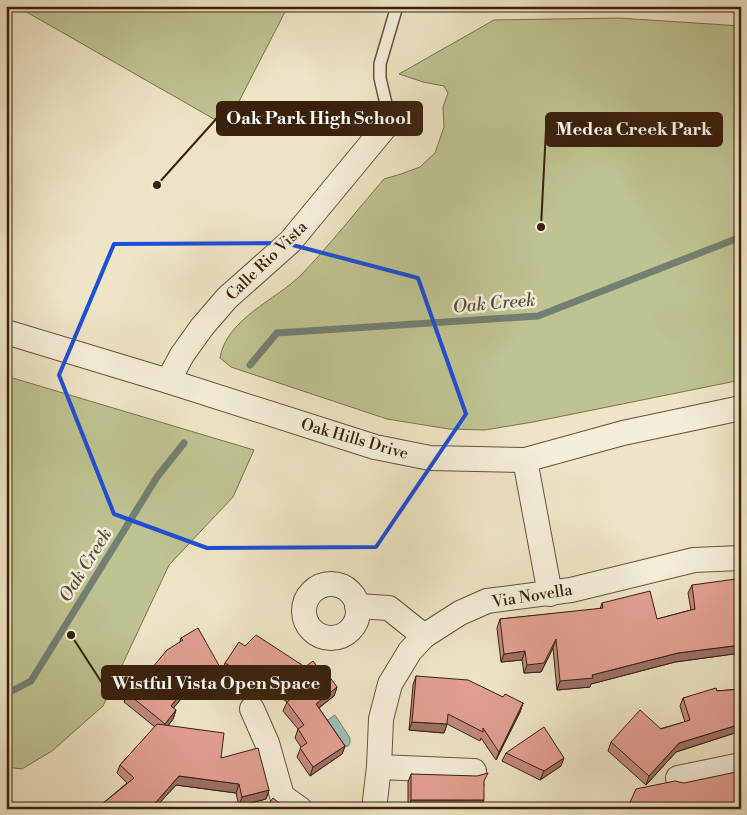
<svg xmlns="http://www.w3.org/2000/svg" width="747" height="815" viewBox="0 0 747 815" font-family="'Libre Bodoni',serif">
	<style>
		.green { fill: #bec391; stroke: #7c724e }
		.water { fill: #9abfb5; stroke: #738071 }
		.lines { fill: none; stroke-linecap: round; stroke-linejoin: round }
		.stream { stroke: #738071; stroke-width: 7 }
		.lane-casing { stroke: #66523a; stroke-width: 14 }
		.street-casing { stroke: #66523a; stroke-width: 26 }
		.lane { stroke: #f5eeda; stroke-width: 11 }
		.street { stroke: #f5eeda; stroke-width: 24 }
		.wall { fill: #c28a7e; stroke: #39210b }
		.shaded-wall { fill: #9e7067; stroke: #39210b }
		.building { fill: #e2a093; stroke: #39210b }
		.marked { fill: none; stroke: #1d4ed8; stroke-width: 4; stroke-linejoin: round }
		.labels { text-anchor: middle; stroke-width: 5; stroke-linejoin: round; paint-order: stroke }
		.street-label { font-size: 16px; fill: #39210b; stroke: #f5eeda }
		.water-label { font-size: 18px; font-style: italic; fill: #56503e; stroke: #f5eeda }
		.leader { fill: none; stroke: #39210b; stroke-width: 2 }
		.callout-dot { fill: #39210b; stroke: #f5eeda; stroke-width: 2 }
		.callout { fill: #39210b; stroke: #39210b; stroke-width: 2 }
		.callout-label { font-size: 18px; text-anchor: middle; font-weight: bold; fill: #fff }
	</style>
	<rect width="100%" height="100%" fill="#efe5c6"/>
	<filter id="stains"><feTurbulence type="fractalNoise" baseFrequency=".004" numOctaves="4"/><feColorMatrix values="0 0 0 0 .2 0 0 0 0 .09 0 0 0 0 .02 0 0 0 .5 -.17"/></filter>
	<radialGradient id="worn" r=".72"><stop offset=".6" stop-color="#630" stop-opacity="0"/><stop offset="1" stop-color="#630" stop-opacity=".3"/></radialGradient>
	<g class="green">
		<polygon points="16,6 288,6 233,113 214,119"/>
		<path d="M619 18 741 26V380L533 422 485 430 449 429 387 419 231 367 220 358C226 319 276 300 301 275 330 245 357 210 384 179L401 174 420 167 435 153 444 127 443 107 448 93 444 86 423 82 399 74 494 20Z"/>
		<polygon points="6,376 254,450 233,497 169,565 103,706 52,751 22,769 6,767"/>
	</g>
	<polygon class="water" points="335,715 350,738 350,743 348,746 344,747 325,722"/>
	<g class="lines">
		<g class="stream">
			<polyline points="250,365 277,333 538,316 741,237"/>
			<polyline points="6,694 31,681 157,477 184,443"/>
		</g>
		<defs>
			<polyline id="lane" points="390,121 380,78 380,64 397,6"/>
			<g id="street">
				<polyline points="6,332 168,381 375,447 430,458 525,460 623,433 741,408"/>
				<polyline points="168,381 182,355 202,327 227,298 290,242 390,121"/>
				<polyline points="525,460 550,594"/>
				<circle cx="331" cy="611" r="27"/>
				<polyline points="357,606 389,608 424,636"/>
				<polyline points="252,709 267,743 282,796 300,809"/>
				<polyline points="379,767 474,771"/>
				<polyline points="678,778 741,765"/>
				<polyline points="374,809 379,767 381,719 390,684 410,651 424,636 460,613 487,601 571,590 694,560 741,558"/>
			</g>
		</defs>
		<use href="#lane" class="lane-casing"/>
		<use href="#street" class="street-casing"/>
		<use href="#lane" class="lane"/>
		<use href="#street" class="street"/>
	</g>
	<g class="wall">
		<polygon points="692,585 741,601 741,653 675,662 591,684 590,687 557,690 553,648 541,672 524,673 522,660 501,662 497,628 500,619 600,609 602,603 657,619 691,610 688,593"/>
		<polygon points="181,638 221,669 218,678 202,687 197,679 173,708 176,710 173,719 168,726 221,758 269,790 266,799 239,806 236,793 176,785 154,809 96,809 127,783 117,773 120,765 155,727 124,702 127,693 141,681 180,642"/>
		<polygon points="245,646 323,674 337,687 334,696 319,708 345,746 342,754 310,776 297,757 301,747 295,738 298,729 283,711 287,702 253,679 247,688 222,672 225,663"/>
		<polygon points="416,676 503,697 523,703 520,712 496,760 481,738 480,741 447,724 444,733 409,730 413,685"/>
		<polygon points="741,689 741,731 676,752 646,785 608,751 611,742 685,722 680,706 683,698 717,691"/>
		<polygon points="506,753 561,766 540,780 502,761"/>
		<polygon points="411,774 484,784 480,808 408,809 408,782"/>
	</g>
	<g class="shaded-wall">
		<polygon points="556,639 553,648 541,672 524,673 527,665"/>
		<polygon points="741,645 741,653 675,662 591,684 590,687 557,690 560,681 592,675 678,653"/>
		<polygon points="525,651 522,660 501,662 504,654"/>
		<polygon points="221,669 218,678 202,687 205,679"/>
		<polygon points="200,670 197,679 168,715 171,706"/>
		<polygon points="256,670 253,679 247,688 250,679"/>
		<polygon points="337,687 334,696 313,712 316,704"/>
		<polygon points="523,703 520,712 496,760 499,752"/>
		<polygon points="176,710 173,719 162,733 165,724"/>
		<polygon points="412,722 447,724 444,733 409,730"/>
		<polygon points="741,724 741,731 676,752 646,785 649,776 679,743"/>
		<polygon points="345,746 342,754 310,776 313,767"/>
		<polygon points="564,758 561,766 540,780 544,771"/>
		<polygon points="179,776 239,784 236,793 176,785 154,809 150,809"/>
		<polygon points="269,790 266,799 239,806 242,797"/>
		<polygon points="411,800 484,800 480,808 408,809"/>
		<polygon points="741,804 741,809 718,809"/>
	</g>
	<g class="building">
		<polygon points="736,579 739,601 741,601 741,645 678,653 592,675 593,678 560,681 556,639 544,663 527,665 525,651 504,654 500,619 603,608 602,603 650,591 657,619 695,609 692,585"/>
		<polygon points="198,628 221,669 205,679 200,670 171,706 176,710 165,724 127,693 139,679 141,681 167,650 183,640 181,638"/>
		<polygon points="256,635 305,667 313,661 323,674 326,672 337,687 316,704 345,746 313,767 300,748 307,743 298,729 304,725 287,702 295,696 256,670 250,679 225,663 239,642 245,646"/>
		<polygon points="416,676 468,680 503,697 505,694 523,703 499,752 483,728 483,732 448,714 447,724 412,722"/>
		<polygon points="716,688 717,691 741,689 741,724 679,743 649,776 611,742 640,710 661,729 690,720 683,698"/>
		<polygon points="157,724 224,733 221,758 258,748 269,790 242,797 239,784 179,776 150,809 96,809 134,778 120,765"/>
		<polygon points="544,727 564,758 544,771 506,753"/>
		<polygon points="741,771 741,804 718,809 627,809 636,789 675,781 684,783"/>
		<polygon points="488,773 484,781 484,800 411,800 411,774 477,776"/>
		<polygon points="273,798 287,809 265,809"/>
	</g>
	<path class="marked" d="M285 243 418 278 466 414 376 547 207 548 114 514 59 375 114 244Z"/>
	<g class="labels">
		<g class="street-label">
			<text transform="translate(266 260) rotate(-44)" y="6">Calle Rio Vista</text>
			<text transform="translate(355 438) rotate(16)" y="6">Oak Hills Drive</text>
			<text transform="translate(532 595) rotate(-9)" y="6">Via Novella</text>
		</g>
		<g class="water-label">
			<text transform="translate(494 303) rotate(-5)" y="6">Oak Creek</text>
			<text transform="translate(85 565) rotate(-58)" y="6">Oak Creek</text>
		</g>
	</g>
	<path class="leader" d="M157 185L217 118M541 227L546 129M71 635L102 683"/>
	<g class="callout-dot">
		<circle cx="157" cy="185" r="5"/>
		<circle cx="541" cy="227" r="5"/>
		<circle cx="71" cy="635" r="5"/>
	</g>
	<g class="callout">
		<rect x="217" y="102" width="205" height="33" rx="5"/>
		<rect x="546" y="113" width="176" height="33" rx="5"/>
		<rect x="102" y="666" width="228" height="33" rx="5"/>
	</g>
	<g class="callout-label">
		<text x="319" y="124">Oak Park High School</text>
		<text x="634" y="135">Medea Creek Park</text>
		<text x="216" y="689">Wistful Vista Open Space</text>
	</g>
	<rect width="747" height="815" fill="none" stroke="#efe5c6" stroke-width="25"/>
	<rect x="8" y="8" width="732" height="800" fill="none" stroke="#39210b" stroke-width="2.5"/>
	<rect x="12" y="12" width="722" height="790" fill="none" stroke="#39210b"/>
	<rect width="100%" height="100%" filter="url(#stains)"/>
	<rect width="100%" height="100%" fill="url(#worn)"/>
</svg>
